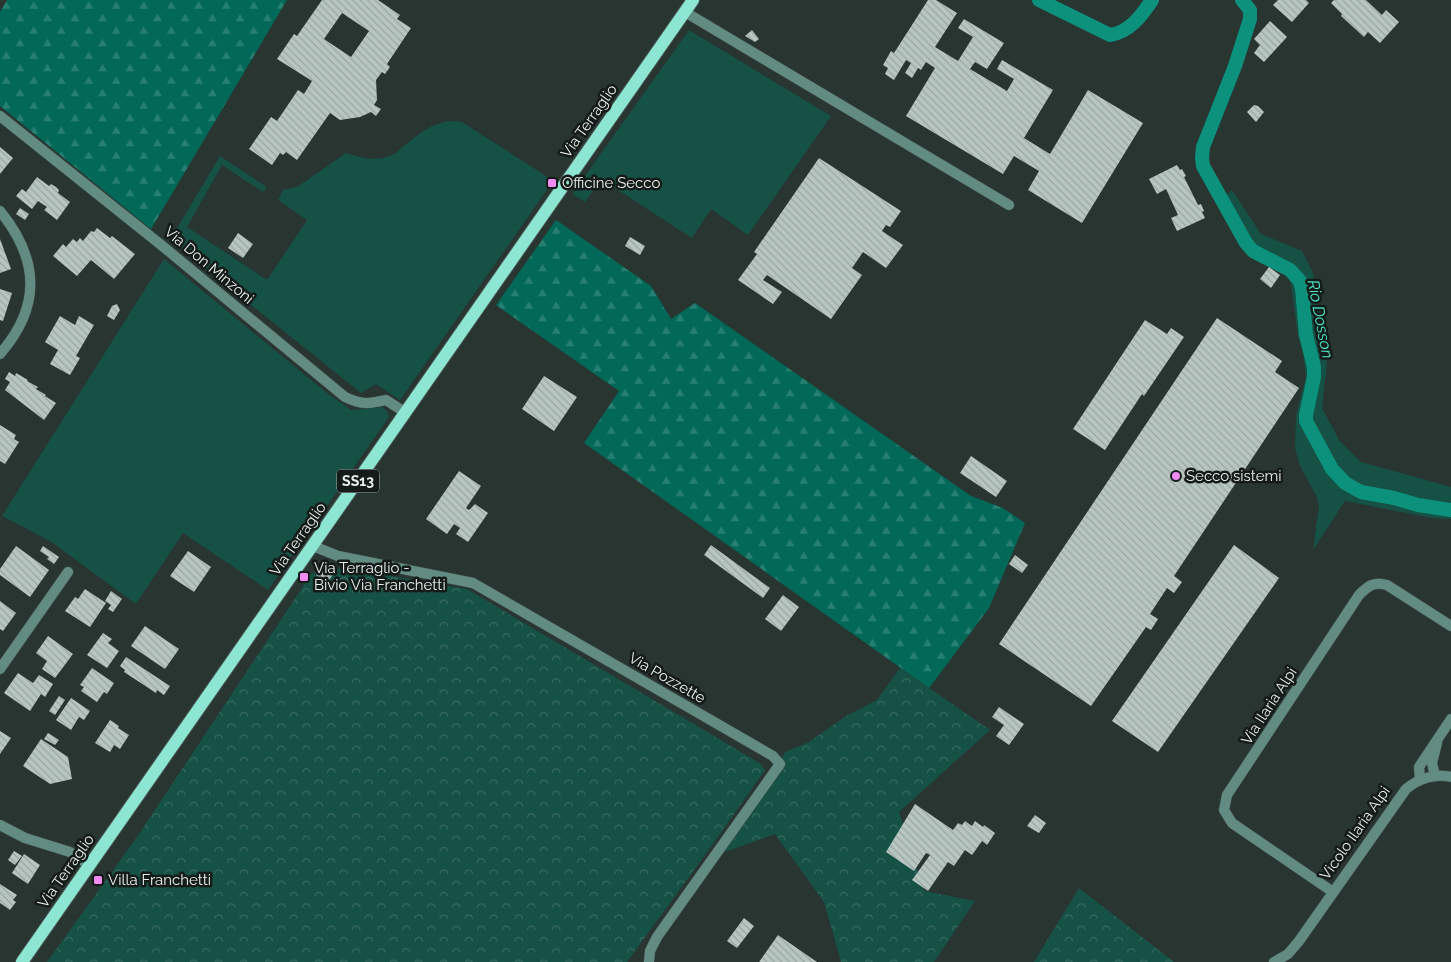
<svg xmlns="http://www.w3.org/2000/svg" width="1451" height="962" viewBox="0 0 1451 962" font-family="Raleway,sans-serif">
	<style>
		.grass { fill: #165145 }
		.forest { fill: url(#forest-firs) }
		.park { fill: url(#park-crowns) }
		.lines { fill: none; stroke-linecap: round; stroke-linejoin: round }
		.canal { stroke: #0c927c; stroke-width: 14 }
		.building { fill: url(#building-back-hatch); fill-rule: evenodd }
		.minor-casing { stroke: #47534f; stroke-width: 11 }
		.primary-casing { stroke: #47534f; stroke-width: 14 }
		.minor { stroke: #628c81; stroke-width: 10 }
		.primary { stroke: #8de6d1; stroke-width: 12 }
		.poi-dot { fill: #f28af3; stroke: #151b19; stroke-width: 2 }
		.labels { text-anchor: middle; stroke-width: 5; stroke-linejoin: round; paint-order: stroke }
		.shield { fill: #151b19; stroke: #a8afad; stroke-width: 1 }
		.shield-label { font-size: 14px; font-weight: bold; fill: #e7efed }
		.street-label { font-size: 15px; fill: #e7efed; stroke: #151b19 }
		.poi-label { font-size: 15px; fill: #e7efed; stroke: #151b19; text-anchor: start }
		.water-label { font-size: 16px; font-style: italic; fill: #4be9ca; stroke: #151b19 }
	</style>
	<defs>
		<pattern id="forest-firs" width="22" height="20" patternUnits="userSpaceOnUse" patternTransform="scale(1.25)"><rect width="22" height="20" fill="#026959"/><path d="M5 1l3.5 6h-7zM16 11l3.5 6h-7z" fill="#277f71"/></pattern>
		<pattern id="park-crowns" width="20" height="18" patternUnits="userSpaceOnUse" patternTransform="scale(1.25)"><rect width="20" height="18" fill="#165145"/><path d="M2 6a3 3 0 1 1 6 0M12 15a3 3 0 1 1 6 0" fill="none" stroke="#386a60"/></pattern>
		<pattern id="building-back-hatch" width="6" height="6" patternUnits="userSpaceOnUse" patternTransform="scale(1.25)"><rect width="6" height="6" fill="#b7c6c1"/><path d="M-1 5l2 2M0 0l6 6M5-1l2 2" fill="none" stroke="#9aa6a2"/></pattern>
	</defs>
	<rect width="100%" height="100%" fill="#283531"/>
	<g class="grass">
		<polygon points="689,30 831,116 748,235 711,209 692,238 601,179 585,202 572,194"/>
		<path d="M449 121 462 122 546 176 551 184 400 400 376 384 361 393 170 240 220 156 267 187 263 192 222 165 187 227 267 280 307 220 278 200 283 190 297 187 346 153C361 158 377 162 392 155 397 153 401 148 405 145 419 134 430 124 449 121Z"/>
		<path d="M1232 190 1261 234 1302 251 1313 273 1327 363 1322 408 1339 440 1361 462 1451 487V519L1432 518 1345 501 1313 550 1319 506 1316 495 1300 466 1295 448 1296 415 1306 377 1303 353 1298 336 1291 284C1286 269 1271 268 1258 262L1221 199Z"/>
		<polygon points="164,259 327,393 351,410 382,407 387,411 389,417 268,590 183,533 136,604 50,541 2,516"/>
	</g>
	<g class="forest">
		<polygon points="7,0 287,0 151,229 0,106 0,12"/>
		<polygon points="556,220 651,286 671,319 695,303 971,496 1003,508 1025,523 989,608 929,688 584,443 619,391 496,305"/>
	</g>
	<g class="park">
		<polygon points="343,568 467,589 761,764 765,770 713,844 627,962 47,962 137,837 312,573"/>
		<polygon points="900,668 990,730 899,812 924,891 975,901 934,962 841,962 824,902 775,834 719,854 765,789 785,752 809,742 846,716 877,700"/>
		<polygon points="1079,888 1174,962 1034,962"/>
	</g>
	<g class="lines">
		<g class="canal">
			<path d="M1039 0 1110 35C1130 32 1142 15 1152 0"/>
			<polyline points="1242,0 1250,10 1250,19 1235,66 1203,147 1202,158 1203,166 1246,243 1253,251 1290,270 1300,281 1302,289 1306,335 1314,367 1314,377 1306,415 1306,421 1332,469 1345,483 1361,492 1394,498 1418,505 1451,510"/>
		</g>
	</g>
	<g class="building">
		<path d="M322 0H378L400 15 397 19 411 28 387 64 390 67 385 74 382 72 376 80 377 100 374 105 381 109 376 116 371 112 360 117 340 120 330 113 297 160 286 152 283 155 280 153 272 165 249 149 271 117 277 121 298 90 304 94 312 81 277 59 294 34 297 36ZM342 13 369 31 351 57 324 39Z"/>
		<polygon points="928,0 936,0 957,13 935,47 958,61 973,37 958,28 964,19 1004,43 987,69 975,62 970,69 1007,91 1014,79 997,69 1002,60 1053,90 1024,138 1050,154 1088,90 1143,123 1082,223 1028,190 1039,171 1014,156 1003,174 906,116 935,68 926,62 921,70 918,68 912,78 905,73 911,63 906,60 894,80 885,74 888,68 883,65 891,51 894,53"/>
		<polygon points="1278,0 1306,0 1309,3 1292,22 1273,5"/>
		<polygon points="1334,0 1366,0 1382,15 1386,10 1399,22 1380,43 1368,32 1364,37 1341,16 1342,14 1331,3"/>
		<polygon points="1270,21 1287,37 1264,62 1254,53 1260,45 1254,39"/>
		<polygon points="752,30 759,39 755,42 745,36"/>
		<polygon points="1254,105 1258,106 1264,112 1256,122 1247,112"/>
		<polygon points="0,147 13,158 0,174"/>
		<polygon points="819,158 901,211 890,227 886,225 882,231 903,245 886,268 863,252 852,268 862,275 831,319 767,275 763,280 782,292 773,304 738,280 757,254 754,252"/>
		<polygon points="1177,165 1180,170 1182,169 1186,176 1184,177 1198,205 1201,204 1204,211 1202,212 1205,218 1177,231 1171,218 1178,215 1166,189 1157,194 1149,179"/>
		<polygon points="37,177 49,186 51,184 56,187 59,190 58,193 70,202 57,220 44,210 47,207 38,201 32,209 16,196 22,189 26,192"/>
		<polygon points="20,208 29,214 25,220 16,214"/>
		<polygon points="97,228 110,238 112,236 135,254 114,279 91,260 77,276 53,256 63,244 66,247 73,239 77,242 80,238 83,241 91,231 94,232"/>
		<polygon points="238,233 253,244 243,258 228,248"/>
		<polygon points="630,237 645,246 640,255 625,246"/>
		<polygon points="0,239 11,269 0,273"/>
		<polygon points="1269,267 1280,275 1271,288 1260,279"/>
		<polygon points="0,289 12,293 3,321 0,320"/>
		<polygon points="117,304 120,310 114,320 107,316 112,306"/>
		<polygon points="60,316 75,325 79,316 94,325 76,356 80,358 70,375 50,364 58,350 45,342"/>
		<polygon points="1217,318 1282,361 1275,372 1299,388 1174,576 1182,582 1174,593 1167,588 1150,614 1158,619 1151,630 1146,627 1091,706 999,644"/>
		<polygon points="1145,320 1167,334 1171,328 1184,337 1144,396 1142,394 1105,450 1073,429"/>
		<polygon points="9,372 15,376 16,373 28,380 27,381 38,387 36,389 46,395 45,396 56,403 44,420 5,390 10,382 5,379"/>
		<polygon points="544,376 577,397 554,431 522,409"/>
		<polygon points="0,425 16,435 14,439 19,442 5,464 0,461"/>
		<polygon points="971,456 1007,481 996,497 960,473"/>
		<polygon points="459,471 481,486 466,508 469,510 475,504 488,513 468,542 456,534 460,528 454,524 447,534 426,519"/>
		<polygon points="711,545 770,588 763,598 704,555"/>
		<polygon points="1234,545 1279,578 1158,752 1112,721"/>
		<polygon points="16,546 49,570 30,597 0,575 0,569"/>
		<polygon points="43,546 59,557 54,564 47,559 49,557 40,551"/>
		<polygon points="188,551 211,567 194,592 170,576"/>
		<polygon points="1015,555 1028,565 1022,573 1009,564"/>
		<polygon points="325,563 336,570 327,583 316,575"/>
		<polygon points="85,589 106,603 90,627 65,611 75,597 78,599"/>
		<polygon points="111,591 122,599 113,612 108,609 111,605 105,601"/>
		<polygon points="783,595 799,607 781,631 765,619"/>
		<polygon points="0,601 16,613 3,631 0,629"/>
		<polygon points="145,626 179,649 165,669 131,646"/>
		<polygon points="103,633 112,639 108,643 119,651 107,668 87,655"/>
		<polygon points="48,636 73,654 55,678 42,669 47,661 36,653"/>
		<polygon points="126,657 170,686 164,695 157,690 156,693 124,672 125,670 120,666"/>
		<polygon points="92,668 114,683 107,694 104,692 97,702 81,691 84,687 80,685"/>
		<polygon points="18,673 33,683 39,675 53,684 45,697 41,694 30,711 4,693"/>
		<polygon points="59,696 65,700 55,715 49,711"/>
		<polygon points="71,698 90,711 84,720 79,717 71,730 56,720"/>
		<polygon points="999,707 1024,724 1009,745 996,736 1004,725 992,717"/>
		<polygon points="110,720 119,726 118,728 129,735 120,749 114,745 110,752 95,743"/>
		<polygon points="0,731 11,738 0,754"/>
		<polygon points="48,733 59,740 55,745 44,739"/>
		<polygon points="41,739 68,757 72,779 50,784 23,766"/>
		<polygon points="915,804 953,830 958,823 962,825 965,821 972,826 975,821 983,827 984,825 995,833 987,845 982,841 972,855 965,850 954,866 948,862 928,891 912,880 930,855 926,853 914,871 886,852"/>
		<polygon points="1035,815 1046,823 1039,833 1027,826"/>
		<polygon points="14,851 22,856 15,865 8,860"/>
		<polygon points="24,854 40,865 28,884 12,873"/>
		<polygon points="0,884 17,895 13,900 16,902 10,910 0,903"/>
		<polygon points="744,918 754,926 737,948 727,941"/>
		<polygon points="778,935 817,962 759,962"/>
	</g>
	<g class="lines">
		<defs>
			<g id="minor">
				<polyline points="685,12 1009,205"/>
				<path d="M0 116 160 244 345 397C362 405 368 404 386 400L406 413"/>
				<path d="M0 211C39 259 42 306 0 354"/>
				<polyline points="313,546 338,556 473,583 773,756 780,764 657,937 650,951 649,962"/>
				<polyline points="0,669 68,572"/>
				<polyline points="1435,776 1432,763 1437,743"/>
				<polyline points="1420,780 1419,767 1451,719"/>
				<polyline points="0,825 25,838 70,852 90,866"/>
				<path d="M1333 892 1232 823 1224 810 1227 795 1359 595C1368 586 1374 581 1387 585L1451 626"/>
				<path d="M1274 962 1288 954 1299 941 1406 789C1418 779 1435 773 1451 777"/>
			</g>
			<polyline id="primary" points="22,962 693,0"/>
		</defs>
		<use href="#minor" class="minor-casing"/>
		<use href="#primary" class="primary-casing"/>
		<use href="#minor" class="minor"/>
		<use href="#primary" class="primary"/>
	</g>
	<g class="poi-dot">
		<rect x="547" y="178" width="10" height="10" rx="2.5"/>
		<circle cx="1176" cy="476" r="5"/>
		<rect x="299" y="572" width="10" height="10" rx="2.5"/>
		<rect x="93" y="875" width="10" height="10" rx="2.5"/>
	</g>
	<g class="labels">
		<rect class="shield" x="337" y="469.5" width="42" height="23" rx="4"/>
		<g class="shield-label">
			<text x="358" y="486">SS13</text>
		</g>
		<g class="street-label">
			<text transform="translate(589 121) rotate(-55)" y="5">Via Terraglio</text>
			<text transform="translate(209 265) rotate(40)" y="5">Via Don Minzoni</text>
			<text transform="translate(298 539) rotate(-55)" y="5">Via Terraglio</text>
			<text transform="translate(667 678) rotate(30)" y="5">Via Pozzette</text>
			<text transform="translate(1269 706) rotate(-57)" y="5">Via Ilaria Alpi</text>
			<text transform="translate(1355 833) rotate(-55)" y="5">Vicolo Ilaria Alpi</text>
			<text transform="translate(66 871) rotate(-55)" y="5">Via Terraglio</text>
		</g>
		<g class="poi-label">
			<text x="562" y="188">Officine Secco</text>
			<text x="1186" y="481">Secco sistemi</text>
			<text x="314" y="573">Via Terraglio -<tspan x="314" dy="17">Bivio Via Franchetti</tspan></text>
			<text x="108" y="885">Villa Franchetti</text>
		</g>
		<g class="water-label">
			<text transform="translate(1321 319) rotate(79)" y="6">Rio Dosson</text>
		</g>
	</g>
</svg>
